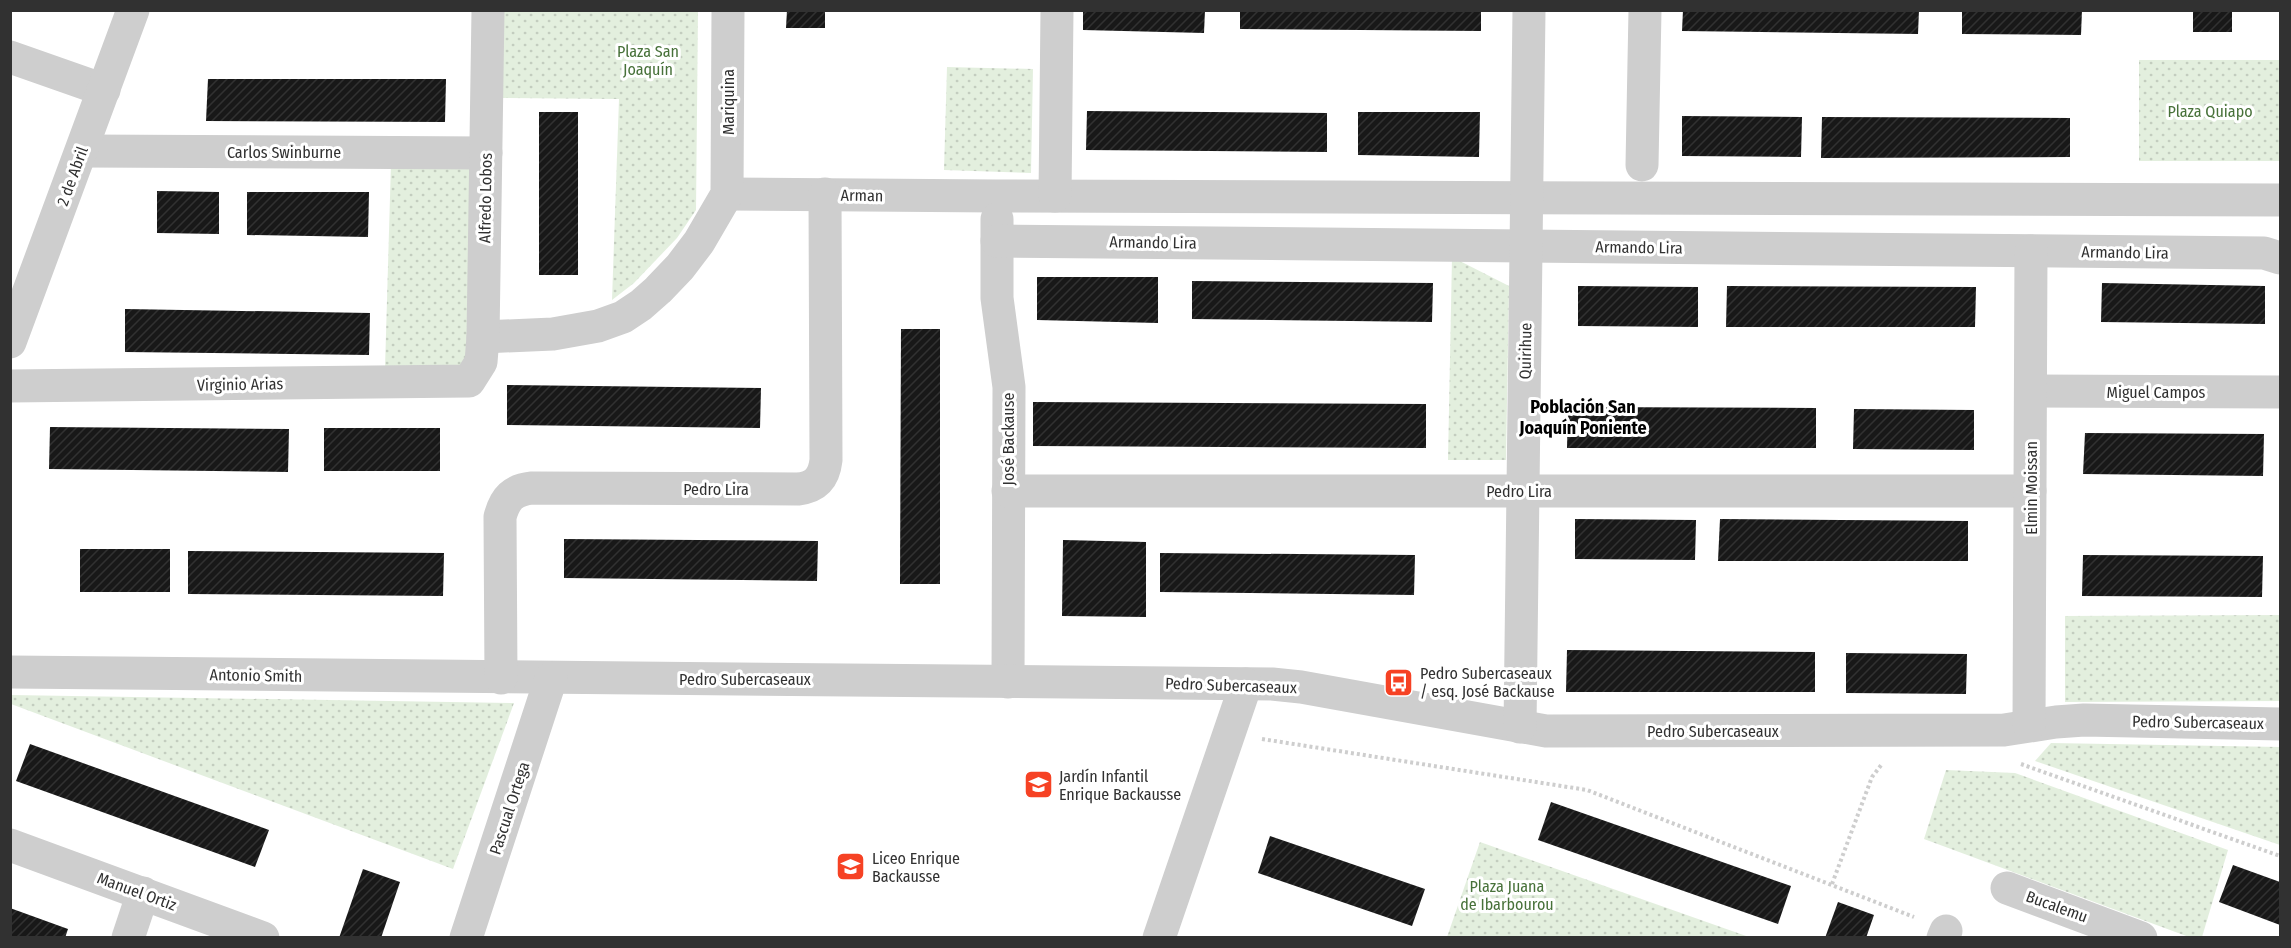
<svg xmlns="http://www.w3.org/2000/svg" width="2291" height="948" viewBox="0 0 2291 948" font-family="'Fira Sans Condensed',sans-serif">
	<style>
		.grass { fill: url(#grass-dots) }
		.building { fill: url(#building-hatch) }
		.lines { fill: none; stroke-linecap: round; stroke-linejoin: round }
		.path { stroke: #cecece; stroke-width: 4; stroke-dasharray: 3 3; stroke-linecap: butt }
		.minor { stroke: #cecece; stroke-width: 33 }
		.labels { text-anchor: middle; stroke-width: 6; stroke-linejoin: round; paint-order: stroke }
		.park-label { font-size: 16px; fill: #477139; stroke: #fff }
		.street-label { font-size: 16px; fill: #313131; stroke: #fff }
		.poi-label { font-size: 16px; fill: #313131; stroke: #fff; text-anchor: start }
		.neighbourhood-label { font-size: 18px; font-weight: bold; fill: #000; stroke: #fff }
	</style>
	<defs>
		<pattern id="grass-dots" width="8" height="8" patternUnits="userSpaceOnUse" patternTransform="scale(1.5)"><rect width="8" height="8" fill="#e3efde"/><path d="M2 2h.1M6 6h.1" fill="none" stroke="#c3cdbf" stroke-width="1.8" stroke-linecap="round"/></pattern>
		<pattern id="building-hatch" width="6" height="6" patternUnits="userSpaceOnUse" patternTransform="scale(1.5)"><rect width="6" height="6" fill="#181818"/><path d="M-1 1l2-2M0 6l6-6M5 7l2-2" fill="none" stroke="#313131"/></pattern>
	</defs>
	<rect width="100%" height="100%" fill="#fff"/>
	<g class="grass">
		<polygon points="500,11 698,11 696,210 677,238 634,283 612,300 619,99 500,98"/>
		<rect x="2139" y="60" width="141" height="101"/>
		<polygon points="947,67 1033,69 1031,173 944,170"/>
		<polygon points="391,163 480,165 479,370 385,369"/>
		<polygon points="1452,257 1509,286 1506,460 1448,460"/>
		<polygon points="2280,615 2280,701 2065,702 2065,616"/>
		<polygon points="11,695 514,703 453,869 11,704"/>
		<polygon points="2051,743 2280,747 2280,845 2035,761"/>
		<polygon points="1946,770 2015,773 2228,850 2202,937 2189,937 1924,839"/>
		<polygon points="1480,842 1749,937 1447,937"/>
	</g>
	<g class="building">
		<polygon points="787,10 825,10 825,28 786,28"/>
		<polygon points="1083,10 1205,10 1204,33 1083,30"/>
		<polygon points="1240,10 1481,10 1481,31 1240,29"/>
		<polygon points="1683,10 1919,10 1918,34 1682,31"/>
		<polygon points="1962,10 2082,10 2081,35 1962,34"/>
		<rect x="2193" y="10" width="39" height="22"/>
		<polygon points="208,79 446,79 445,122 206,121"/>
		<polygon points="1087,111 1327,113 1327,152 1086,150"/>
		<rect x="539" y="112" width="39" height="163"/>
		<polygon points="1358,112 1480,112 1479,157 1358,155"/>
		<polygon points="1682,116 1802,117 1801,157 1682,156"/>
		<polygon points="1822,117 2070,118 2070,157 1821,158"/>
		<polygon points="157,191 219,192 219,234 157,233"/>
		<polygon points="247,192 369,192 368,237 247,235"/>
		<polygon points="1037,277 1158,277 1158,323 1037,320"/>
		<polygon points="1192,281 1433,283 1432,322 1192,319"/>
		<polygon points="2102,283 2265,286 2265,324 2101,322"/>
		<polygon points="1578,286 1698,287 1698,327 1578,326"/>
		<polygon points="1727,286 1976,287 1975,327 1726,327"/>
		<polygon points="125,309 370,313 369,355 125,352"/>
		<polygon points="901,329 940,329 940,584 900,584"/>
		<polygon points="507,385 761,388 760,428 507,425"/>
		<polygon points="1033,402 1426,404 1426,448 1033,446"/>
		<polygon points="1568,407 1816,408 1816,448 1567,448"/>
		<polygon points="1854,409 1974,410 1974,450 1853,449"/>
		<polygon points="50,427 289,429 288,472 49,469"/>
		<rect x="324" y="428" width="116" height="43"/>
		<polygon points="2085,433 2264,434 2263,476 2083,474"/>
		<polygon points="1575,519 1696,520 1695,560 1575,559"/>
		<polygon points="1720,519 1968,521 1968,561 1718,561"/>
		<polygon points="564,539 818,541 817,581 564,578"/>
		<polygon points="1063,540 1146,542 1146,617 1062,616"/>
		<rect x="80" y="549" width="90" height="43"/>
		<polygon points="188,551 444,553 443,596 188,594"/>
		<polygon points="1160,553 1415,555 1414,595 1160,592"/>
		<polygon points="2083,555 2263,556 2262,597 2082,596"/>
		<polygon points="1567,650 1815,652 1815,692 1566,692"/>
		<polygon points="1846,653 1967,654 1966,694 1846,693"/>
		<polygon points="30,744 269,830 255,867 16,781"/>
		<polygon points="1551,802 1791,886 1778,924 1538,840"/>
		<polygon points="1270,836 1425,889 1412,926 1258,873"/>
		<polygon points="2233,865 2280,882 2280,925 2219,902"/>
		<polygon points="363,869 400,882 381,938 339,938"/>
		<polygon points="1838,902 1874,915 1866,938 1825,938"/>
		<polygon points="10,908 68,929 65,938 10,938"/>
	</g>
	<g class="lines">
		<g class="path">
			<polyline points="1262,739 1587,790 1914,917"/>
			<polyline points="2021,764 2280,856"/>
			<polyline points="1832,884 1872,777 1882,764"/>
		</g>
		<g class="minor">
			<polyline points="10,57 104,90"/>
			<polyline points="82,151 486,153"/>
			<polyline points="1642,165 1645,10"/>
			<polyline points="727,194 997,196 2280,200"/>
			<polyline points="1055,196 1057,10"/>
			<polyline points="997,219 997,298 1009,387 1008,682"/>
			<polyline points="997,241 2264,253 2280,258"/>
			<polyline points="483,337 553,334 598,326 623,317 641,305 658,290 680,267 699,242 727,194 728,10"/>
			<polyline points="10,342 133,10"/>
			<polyline points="10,386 469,381 481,362 483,337 488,10"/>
			<polyline points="2031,391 2280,392"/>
			<polyline points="1008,491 2030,491"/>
			<polyline points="10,672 1272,684 1301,687 1546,731 2004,730 2056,722 2084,720 2280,724"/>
			<path d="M501 678 500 517C505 498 513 490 532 488L798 489C816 487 824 478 826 460L825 194"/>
			<polyline points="2029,725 2031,251"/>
			<polyline points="1520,727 1529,10"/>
			<polyline points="10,845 263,938"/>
			<polyline points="2007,888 2141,938"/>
			<polyline points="128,938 143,893"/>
			<polyline points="466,938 551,678"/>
			<polyline points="1159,938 1246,684"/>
			<polyline points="1943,938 1946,931"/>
		</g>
	</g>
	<defs>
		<symbol id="bus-square" viewBox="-11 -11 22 22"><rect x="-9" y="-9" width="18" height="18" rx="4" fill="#f64224" stroke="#fff"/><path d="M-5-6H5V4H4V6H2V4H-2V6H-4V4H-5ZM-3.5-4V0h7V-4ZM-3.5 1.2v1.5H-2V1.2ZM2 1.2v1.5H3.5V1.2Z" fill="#fff"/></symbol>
		<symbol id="school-square" viewBox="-11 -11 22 22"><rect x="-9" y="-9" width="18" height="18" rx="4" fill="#f64224" stroke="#fff"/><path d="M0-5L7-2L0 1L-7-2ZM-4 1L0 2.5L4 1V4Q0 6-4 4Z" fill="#fff"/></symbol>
	</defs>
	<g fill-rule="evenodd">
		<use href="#bus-square" x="1382" y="666" width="33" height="33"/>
		<use href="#school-square" x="1022" y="768" width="33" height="33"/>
		<use href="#school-square" x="834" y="850" width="33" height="33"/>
	</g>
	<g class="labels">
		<g class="park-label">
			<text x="648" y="57">Plaza San<tspan x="648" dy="18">Joaquín</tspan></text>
			<text x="2210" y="117">Plaza Quiapo</text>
			<text x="1507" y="892">Plaza Juana<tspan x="1507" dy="18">de Ibarbourou</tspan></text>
		</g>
		<g class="street-label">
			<text transform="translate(728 102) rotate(-90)" y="6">Mariquina</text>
			<text x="284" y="158">Carlos Swinburne</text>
			<text transform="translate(72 176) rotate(-70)" y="6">2 de Abril</text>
			<text transform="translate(862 195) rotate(1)" y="6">Arman</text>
			<text transform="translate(485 198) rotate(-89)" y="6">Alfredo Lobos</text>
			<text transform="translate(1153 242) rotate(1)" y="6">Armando Lira</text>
			<text transform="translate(1639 247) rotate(1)" y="6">Armando Lira</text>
			<text transform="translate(2125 252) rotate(1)" y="6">Armando Lira</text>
			<text transform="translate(1525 351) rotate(-89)" y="6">Quirihue</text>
			<text transform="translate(240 384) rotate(-1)" y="6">Virginio Arias</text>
			<text x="2156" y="398">Miguel Campos</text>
			<text transform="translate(1008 439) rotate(-90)" y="6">José Backause</text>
			<text transform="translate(2031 488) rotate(-90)" y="6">Elmin Moissan</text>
			<text x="716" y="495">Pedro Lira</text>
			<text x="1519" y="497">Pedro Lira</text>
			<text transform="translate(256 675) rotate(1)" y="6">Antonio Smith</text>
			<text x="745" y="685">Pedro Subercaseaux</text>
			<text transform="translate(1231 685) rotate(2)" y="6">Pedro Subercaseaux</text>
			<text transform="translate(2198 722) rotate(1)" y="6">Pedro Subercaseaux</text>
			<text x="1713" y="737">Pedro Subercaseaux</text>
			<text transform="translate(509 808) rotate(-72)" y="6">Pascual Ortega</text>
			<text transform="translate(137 891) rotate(20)" y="6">Manuel Ortiz</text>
			<text transform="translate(2057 906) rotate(20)" y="6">Bucalemu</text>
		</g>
		<g class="poi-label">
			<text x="1420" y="679">Pedro Subercaseaux<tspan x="1420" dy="18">/ esq. José Backause</tspan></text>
			<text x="1059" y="782">Jardín Infantil<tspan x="1059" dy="18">Enrique Backausse</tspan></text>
			<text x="872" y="864">Liceo Enrique<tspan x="872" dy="18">Backausse</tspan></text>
		</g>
		<g class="neighbourhood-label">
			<text x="1583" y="413">Población San<tspan x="1583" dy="21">Joaquín Poniente</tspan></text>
		</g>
	</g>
	<rect width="2291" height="948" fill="none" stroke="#313131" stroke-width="24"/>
</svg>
